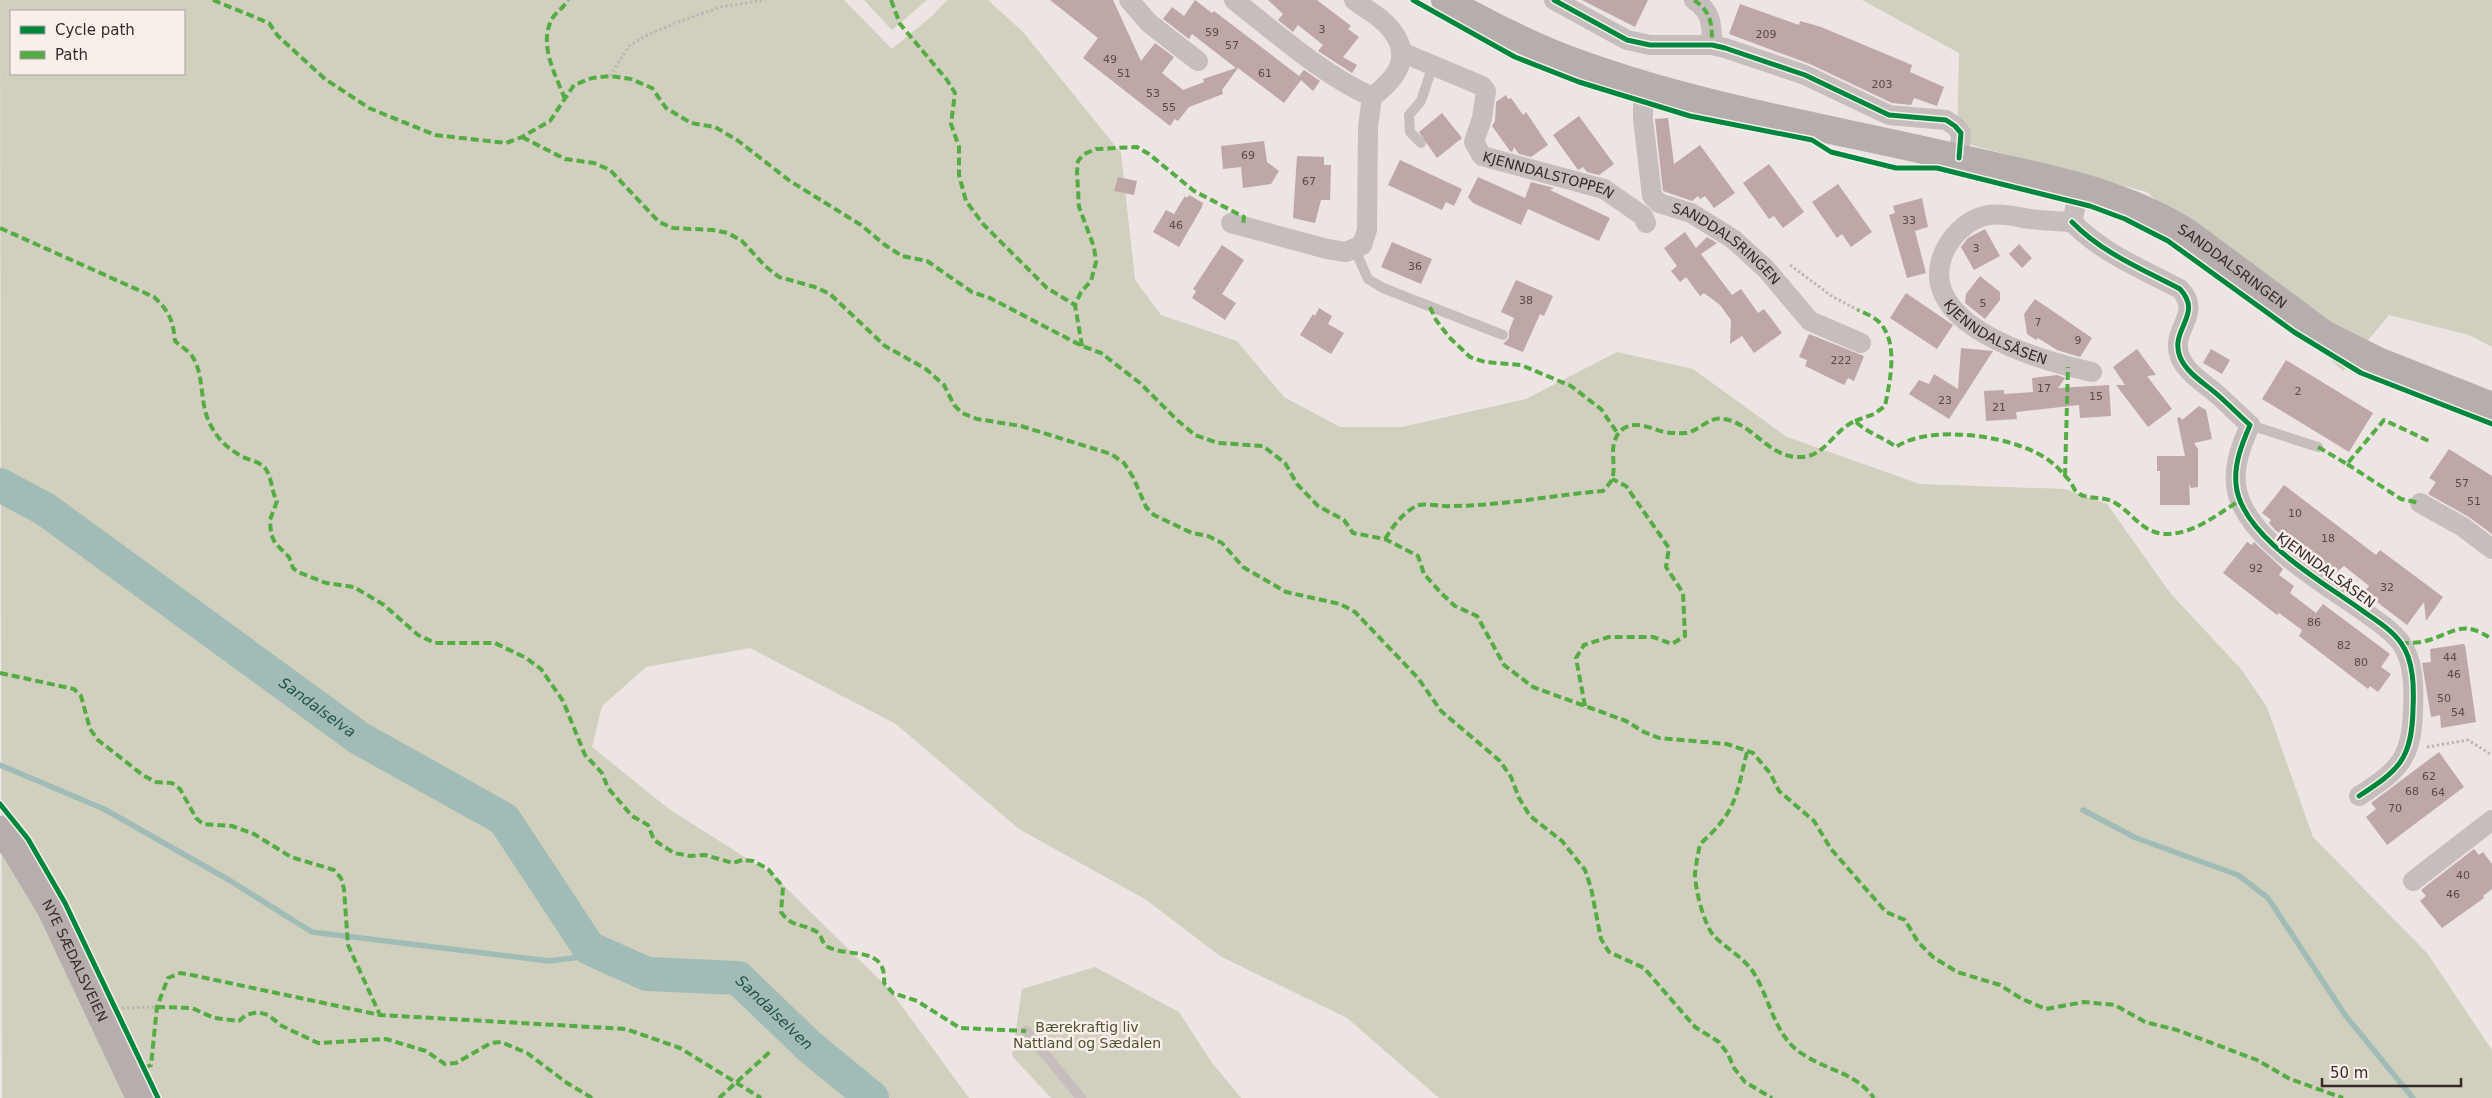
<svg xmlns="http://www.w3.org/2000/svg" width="2492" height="1098" viewBox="0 0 2492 1098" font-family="'DejaVu Sans',sans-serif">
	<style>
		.green { fill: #d1d0be; fill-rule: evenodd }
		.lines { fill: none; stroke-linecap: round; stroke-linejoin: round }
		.stream { stroke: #a1bcb6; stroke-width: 5.5 }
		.river { stroke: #a1bcb6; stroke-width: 34 }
		.building { fill: #bea7a6 }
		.path { stroke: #beb6b4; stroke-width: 3; stroke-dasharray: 2.5 2.5; stroke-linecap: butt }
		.service { stroke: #c5bebc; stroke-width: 10 }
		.minor { stroke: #c5bebc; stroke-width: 20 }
		.secondary { stroke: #b6aeac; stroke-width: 28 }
		.quiet { stroke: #55ab44; stroke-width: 4; stroke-dasharray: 8 4; stroke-linecap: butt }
		.cycleway-casing { stroke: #f8efeb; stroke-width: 8 }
		.cycleway { stroke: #00873e; stroke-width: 5 }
		.labels { text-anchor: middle; stroke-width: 5; stroke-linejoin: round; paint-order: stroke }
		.number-label { font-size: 11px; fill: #584a49 }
		.street-label { font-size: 14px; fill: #362b2a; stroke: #f8efeb }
		.park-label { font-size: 14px; fill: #4d5130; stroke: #f8efeb }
		.water-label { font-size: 15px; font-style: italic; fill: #24534b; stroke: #f8efeb }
	</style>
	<rect width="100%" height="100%" fill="#ece5e3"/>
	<g class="green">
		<path d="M0 0H844L892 49 932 16 947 0H988L1023 32 1121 153 1135 280 1161 315 1237 341 1284 397 1340 427H1402L1526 399 1617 352 1693 369 1787 437 1920 484 2065 489 2107 504 2171 594 2241 669 2267 707 2313 837 2427 953 2492 1050V1098H1439L1347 1018 1220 956 1145 899 1019 829 896 724 750 648 646 667 602 706 592 747 669 809 773 875 890 990 969 1098H2ZM11 11H184V74H11Z"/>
		<polygon points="864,0 927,0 892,30"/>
		<polygon points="1862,0 2492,0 2492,347 2469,335 2389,315 2343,371 2147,192 1957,141 1959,53"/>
		<polygon points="1095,967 1179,1012 1210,1060 1241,1098 1051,1098 1012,1056 1022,989"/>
	</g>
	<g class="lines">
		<g class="stream">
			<polyline points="0,765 104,809 229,880 312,932 549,961 604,954"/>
			<polyline points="2083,810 2136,838 2238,875 2268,898 2345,1015 2413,1098"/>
		</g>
		<path class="river" id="s1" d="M0 485 45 509 359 738 504 819 589 948 647 974 738 978 810 1047 872 1098"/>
	</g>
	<g class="building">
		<polygon points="1050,0 1113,0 1141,61 1155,43 1174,57 1162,73 1183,90 1204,82 1203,79 1236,68 1192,34 1189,39 1163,19 1172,7 1184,16 1195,0 1212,13 1214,11 1299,76 1304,70 1320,81 1313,91 1301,80 1284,103 1238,68 1222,90 1223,94 1189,107 1178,121 1175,119 1170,126 1083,58 1098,38"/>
		<polygon points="1268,0 1317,0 1351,26 1348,29 1359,37 1343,57 1357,65 1352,73 1318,51 1323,45 1298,25 1293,32 1278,20 1283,14"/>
		<polygon points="1582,0 1648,0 1635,27"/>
		<polygon points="1740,4 1799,25 1800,21 1821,27 1912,65 1910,72 1944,87 1937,106 1914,98 1911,105 1892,103 1810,64 1729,34"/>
		<polygon points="1506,95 1508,99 1511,98 1523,115 1526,112 1548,145 1531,157 1519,154 1514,147 1512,152 1510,151 1492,126 1495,121 1496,102"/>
		<polygon points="1442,113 1462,138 1437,158 1419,132"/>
		<polygon points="1579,116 1614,164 1599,175 1587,172 1583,167 1578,170 1553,135"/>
		<polygon points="1668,118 1674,164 1700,145 1735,193 1714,208 1705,196 1700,199 1698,196 1692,201 1663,191 1655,119"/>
		<polygon points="1264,141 1267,162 1279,171 1271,184 1243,188 1241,167 1223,169 1221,146"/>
		<polygon points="1297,156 1324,157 1324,165 1331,165 1330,200 1321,200 1315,223 1293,218"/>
		<polygon points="1400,160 1462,189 1454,206 1446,202 1442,210 1388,185"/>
		<polygon points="1769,164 1804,212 1783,228 1774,216 1769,219 1743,183"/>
		<polygon points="1118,177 1137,181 1134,195 1114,191"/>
		<polygon points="1478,177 1525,198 1531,182 1554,188 1550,190 1610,218 1599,241 1528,209 1521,225 1473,203 1468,197"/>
		<polygon points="1838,184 1872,232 1851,247 1842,234 1837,238 1812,202"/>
		<polygon points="1189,195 1203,203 1202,207 1179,247 1153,232 1166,210 1174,214 1185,196 1187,198"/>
		<polygon points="1922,198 1928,227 1915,231 1926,273 1907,278 1889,215 1895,213 1893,206"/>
		<polygon points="1985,229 2000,256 1974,270 1961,247 1968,238"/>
		<polygon points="1685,232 1696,248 1707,237 1717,243 1701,254 1732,295 1741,289 1758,313 1764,309 1782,333 1754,353 1742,336 1730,344 1731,320 1720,305 1704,293 1700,296 1686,277 1680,282 1671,271 1677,266 1664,248"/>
		<polygon points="1392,242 1432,259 1421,284 1381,267"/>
		<polygon points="2019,244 2032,258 2022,268 2009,254"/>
		<polygon points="1222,245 1244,260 1222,294 1236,303 1225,320 1192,298 1196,291 1193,289"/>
		<polygon points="1980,276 2000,292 2000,300 1985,319 1965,303 1966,294"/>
		<polygon points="1516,280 1553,296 1544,316 1540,314 1523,352 1503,344 1509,338 1509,331 1514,318 1501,312"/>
		<polygon points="1906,293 1953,325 1937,349 1890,318"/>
		<polygon points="2035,299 2092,338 2080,357 2057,350 2038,338 2036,340 2027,334 2024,314"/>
		<polygon points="1319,308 1332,316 1328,324 1344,333 1331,354 1300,335 1313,314 1315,316"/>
		<polygon points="1809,334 1864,356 1854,381 1848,378 1844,385 1805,366 1807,360 1799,357"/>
		<polygon points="1961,348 1993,351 1949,419 1909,394 1919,380 1929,384 1934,374 1958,389"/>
		<polygon points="2137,349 2156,375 2147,376 2172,409 2148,427 2116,385 2125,385 2113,367"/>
		<polygon points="2211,349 2230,360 2222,374 2203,363"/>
		<polygon points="2286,360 2373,413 2349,452 2262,399"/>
		<polygon points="2057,375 2065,378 2058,388 2109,385 2111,416 2080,418 2079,405 2016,412 2017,419 1986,421 1984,391 2004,390 2004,394 2033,392 2032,378"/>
		<polygon points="2199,406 2206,410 2212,439 2194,443 2198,449 2198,487 2191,488 2189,484 2190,505 2160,505 2160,471 2157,471 2157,456 2185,456 2177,418 2180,417 2182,420"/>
		<polygon points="2449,449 2492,476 2492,534 2469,517 2428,494 2436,482 2429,478"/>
		<polygon points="2284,485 2376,555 2380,550 2443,597 2426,621 2424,602 2407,625 2364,592 2369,586 2344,566 2332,576 2275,530 2269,523 2271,520 2262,513"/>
		<polygon points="2247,542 2252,545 2254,542 2283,569 2279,575 2294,586 2290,593 2316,613 2323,604 2390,654 2381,667 2391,674 2378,692 2370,686 2368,689 2299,636 2302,630 2279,613 2277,615 2223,573"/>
		<polygon points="2463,644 2465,645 2476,722 2441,728 2440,715 2431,717 2422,663 2431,662 2430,649"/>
		<polygon points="2439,752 2464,787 2387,845 2366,817 2376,809 2371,803"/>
		<polygon points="2474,849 2479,855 2483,852 2492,864 2492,889 2483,896 2484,898 2442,928 2420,901 2426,896 2421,890"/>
	</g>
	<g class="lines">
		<g class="path">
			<polyline points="610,76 629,46 645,36 675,23 721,7 766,0"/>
			<polyline points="1790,265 1833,297 1858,310"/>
			<polyline points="2427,747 2468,740 2492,755"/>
			<polyline points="122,1008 157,1007"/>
		</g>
		<g class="service">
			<polyline points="1421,143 1410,132 1409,115 1421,101 1433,65"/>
			<polyline points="1355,250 1368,279 1383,288 1503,335"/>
			<polyline points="2250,425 2318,447"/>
			<polyline points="1026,1031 1081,1098"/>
		</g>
		<g class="minor">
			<polyline points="1129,0 1149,23 1198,61"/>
			<path d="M1234 0C1279 35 1320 73 1372 97 1397 78 1415 55 1388 26 1379 15 1365 9 1354 0"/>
			<polyline points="1554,0 1627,40 1650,45 1712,45 1725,48 1805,75 1889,115 1946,120 1955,126 1961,133 1959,158"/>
			<path d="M1694 0C1712 12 1712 25 1712 45"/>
			<path id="s2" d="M1401 52 1482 86 1486 91 1482 118 1474 142 1482 156 1604 189 1643 216 1646 223"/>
			<path id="s3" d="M1643 84V119L1652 196 1659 203 1691 213 1733 239 1766 269 1810 321 1861 343"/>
			<path id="s4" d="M2080 187 2072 222C2058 221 2044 221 2030 219 2016 217 2004 213 1989 215 1970 218 1955 232 1946 248 1907 324 2042 361 2092 372"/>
			<path d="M2072 222C2102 253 2142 269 2180 289 2204 315 2169 329 2180 357 2187 374 2206 384 2219 396 2229 405 2239 415 2250 425 2242 444 2234 463 2236 484 2240 535 2321 581 2360 609 2374 619 2391 629 2401 643 2414 661 2414 688 2413 709 2412 759 2399 770 2359 796"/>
			<polyline points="1231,223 1327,249 1346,252 1362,245 1367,230 1368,127 1372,97"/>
			<polyline points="2420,503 2463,527 2492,549"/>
			<polyline points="2413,881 2492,820"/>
		</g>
		<g class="secondary">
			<path id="s5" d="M1445 0C1489 25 1535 48 1583 65 1703 108 1830 128 1954 157 2034 176 2117 188 2188 233L2324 334 2378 361 2492 406"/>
			<path id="s6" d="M0 830 15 849 51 909 140 1098"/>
		</g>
		<g class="quiet">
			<polyline points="213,0 269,23 278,36 325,79 369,108 435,135 506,143 522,137 550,121 574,85 592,78 610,76 631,79 652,88 666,108 691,123 715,127 737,140 790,181 861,225 885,245 902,256 927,261 972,292 990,298 1082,346 1101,353 1140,383 1177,420 1195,435 1218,443 1263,446 1285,463 1297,484 1318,506 1344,520 1353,533 1385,539 1418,556 1424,574 1442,594 1455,606 1477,616 1504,665 1533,687 1626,721 1644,732 1659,738 1727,744 1753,753 1770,773 1779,791 1814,821 1831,849 1886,912 1905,920 1918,942 1933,957 1957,972 2000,985 2022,999 2046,1009 2084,1002 2115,1005 2145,1022 2177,1030 2257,1060 2290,1079 2343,1098"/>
			<polyline points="891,0 900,24 947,80 955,93 951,124 959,147 959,175 966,201 983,224 1047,288 1075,305"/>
			<path d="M1694 0C1712 12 1712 25 1712 45"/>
			<path d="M565 99C556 76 539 46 551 21 554 13 564 8 568 0"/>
			<polyline points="522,137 565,159 594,163 610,170 659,222 673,228 713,230 728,233 742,241 765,266 779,277 815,287 830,294 885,346 926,369 944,385 954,405 962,413 977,419 1021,426 1111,454 1124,463 1133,477 1146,507 1154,515 1192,533 1208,536 1222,543 1243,567 1286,592 1340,604 1355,612 1418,678 1441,711 1500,761 1511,777 1519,798 1530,816 1562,841 1585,870 1591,888 1601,939 1609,952 1644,968 1695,1027 1719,1042 1728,1054 1734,1068 1745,1082 1772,1098"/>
			<path d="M0 228 154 297C169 311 173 320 175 341 180 346 189 351 192 356 205 375 199 403 210 424 218 440 229 450 245 458 251 460 258 462 263 466 272 473 271 492 277 501L270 520 271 534 275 543 289 557 293 568 298 572 326 583 354 587 384 605 418 635 435 643H495L526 658 541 669 563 701 585 755 602 773 608 788 632 816 648 825 654 840 674 853 690 856 705 855 733 863 742 860 753 861 768 869 783 887 781 912C793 929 801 922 817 932 822 935 821 943 828 947 849 958 887 945 884 983L893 993 917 1001 960 1028 1026 1031"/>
			<polyline points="1430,307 1436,320 1449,337 1470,357 1485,362 1521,365 1571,386 1601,409 1618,434"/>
			<polyline points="1082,346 1075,305 1081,292 1091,281 1096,262 1094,247 1079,207 1077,172 1078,161 1084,154 1096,149 1137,147 1149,154 1194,191 1244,217 1243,226"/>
			<path d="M1855 421 1874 414 1885 406C1890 381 1899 342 1879 322 1874 317 1865 313 1858 310"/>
			<polyline points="2318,447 2347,464 2384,420 2431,442"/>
			<polyline points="2347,464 2401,499 2420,503"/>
			<polyline points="2065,476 2068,367"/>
			<path d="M1385 539C1393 526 1402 514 1416 506 1424 502 1441 507 1450 506 1502 506 1552 495 1603 491 1606 487 1611 483 1612 479 1617 465 1608 448 1618 434 1632 415 1655 432 1671 433 1676 433 1685 434 1690 432 1702 428 1710 416 1724 419 1753 424 1768 456 1797 457 1825 459 1832 431 1855 421 1867 433 1883 437 1896 447 1931 423 2019 436 2051 462 2058 467 2064 475 2070 481 2073 485 2074 491 2078 493 2089 501 2102 494 2117 504 2134 515 2142 532 2164 534 2193 535 2216 515 2239 501"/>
			<path d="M2401 643C2410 643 2420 643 2429 640 2457 631 2463 620 2492 639"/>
			<polyline points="0,673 74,689 81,696 90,729 98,740 144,776 156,782 172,783 180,789 196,818 203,824 232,826 254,834 291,857 334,870 341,878 344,889 348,945 380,1015"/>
			<polyline points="1585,706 1576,658 1584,645 1609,637 1653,637 1672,644 1685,636 1683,593 1666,567 1669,548 1626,486 1612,479"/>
			<path d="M1747 752C1736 797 1736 812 1700 844 1698 854 1696 864 1695 874 1695 889 1704 925 1714 936 1727 949 1746 959 1755 975 1771 1002 1775 1038 1804 1055 1829 1071 1856 1073 1874 1098"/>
			<polyline points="157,1007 192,1008 214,1018 239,1021 246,1015 258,1012 268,1015 282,1026 318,1043 386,1039 426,1051 445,1064 456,1063 491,1043 501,1042 527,1053 567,1083 592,1098"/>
			<polyline points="144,1068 151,1065 157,1007 168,978 180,973 187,974 380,1015 626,1029 680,1048 761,1098"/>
			<polyline points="719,1098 772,1050"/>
		</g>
		<defs>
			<g id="cycleway">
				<polyline points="1413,0 1515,57 1579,82 1690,116 1812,140 1831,152 1896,168 1937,168 2090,206 2125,219 2168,241 2294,332 2361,373 2492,424"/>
				<polyline points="1554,0 1627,40 1650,45 1712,45 1725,48 1805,75 1889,115 1946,120 1955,126 1961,133 1959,158"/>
				<path d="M2072 222C2102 253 2142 269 2180 289 2204 315 2169 329 2180 357 2187 374 2206 384 2219 396 2229 405 2239 415 2250 425 2242 444 2234 463 2236 484 2240 535 2321 581 2360 609 2374 619 2391 629 2401 643 2414 661 2414 688 2413 709 2412 759 2399 770 2359 796"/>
				<polyline points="0,804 28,839 65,903 158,1098"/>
			</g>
		</defs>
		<use href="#cycleway" class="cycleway-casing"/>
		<use href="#cycleway" class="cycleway"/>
	</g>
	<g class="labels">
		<g class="number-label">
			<text x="1322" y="33">3</text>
			<text x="1212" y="36">59</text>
			<text x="1766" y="38">209</text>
			<text x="1232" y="49">57</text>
			<text x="1110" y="63">49</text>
			<text x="1124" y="77">51</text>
			<text x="1265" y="77">61</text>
			<text x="1882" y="88">203</text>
			<text x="1153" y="97">53</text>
			<text x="1169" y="111">55</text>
			<text x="1248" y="159">69</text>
			<text x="1309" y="185">67</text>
			<text x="1909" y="224">33</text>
			<text x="1176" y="229">46</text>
			<text x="1976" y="252">3</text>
			<text x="1415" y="270">36</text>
			<text x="1526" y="304">38</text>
			<text x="1983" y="307">5</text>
			<text x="2038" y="326">7</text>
			<text x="2078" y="344">9</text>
			<text x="1841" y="364">222</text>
			<text x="2044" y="392">17</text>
			<text x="2298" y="395">2</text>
			<text x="2096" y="400">15</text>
			<text x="1945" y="404">23</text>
			<text x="1999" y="411">21</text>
			<text x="2462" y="487">57</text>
			<text x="2474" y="505">51</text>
			<text x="2295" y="517">10</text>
			<text x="2328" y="542">18</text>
			<text x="2256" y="572">92</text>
			<text x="2387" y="591">32</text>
			<text x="2314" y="626">86</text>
			<text x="2344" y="649">82</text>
			<text x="2450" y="661">44</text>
			<text x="2361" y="666">80</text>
			<text x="2454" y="678">46</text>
			<text x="2444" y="702">50</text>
			<text x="2458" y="716">54</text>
			<text x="2429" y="780">62</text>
			<text x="2412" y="795">68</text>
			<text x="2438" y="796">64</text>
			<text x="2395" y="812">70</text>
			<text x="2463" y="879">40</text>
			<text x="2453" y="898">46</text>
		</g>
		<g class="street-label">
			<text dy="5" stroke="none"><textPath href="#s2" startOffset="232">KJENNDALSTOPPEN</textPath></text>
			<text dy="5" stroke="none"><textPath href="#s3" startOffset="202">SANDDALSRINGEN</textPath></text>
			<text dy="5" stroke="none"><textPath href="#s5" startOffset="838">SANDDALSRINGEN</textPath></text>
			<text dy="5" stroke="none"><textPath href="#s4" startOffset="290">KJENNDALSÅSEN</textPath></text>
			<text transform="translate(2326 570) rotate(36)" y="5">KJENNDALSÅSEN</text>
			<text dy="5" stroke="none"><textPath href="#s6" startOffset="151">NYE SÆDALSVEIEN</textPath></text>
		</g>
		<g class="park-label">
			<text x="1087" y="1032">Bærekraftig liv<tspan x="1087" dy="16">Nattland og Sædalen</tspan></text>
		</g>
		<g class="water-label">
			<text dy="5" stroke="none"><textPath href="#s1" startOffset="388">Sandalselva</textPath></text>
			<text dy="5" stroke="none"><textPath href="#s1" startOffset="965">Sandalselven</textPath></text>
		</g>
	</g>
	<rect x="10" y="10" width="175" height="65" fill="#f8efeb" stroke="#aaa19e"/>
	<rect x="20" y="26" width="25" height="8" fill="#00873e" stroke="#aaa19e"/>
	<text x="55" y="35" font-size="15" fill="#362b2a">Cycle path</text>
	<rect x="20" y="51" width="25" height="8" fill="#55ab44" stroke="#aaa19e"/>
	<text x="55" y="60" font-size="15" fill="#362b2a">Path</text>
	<path d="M2322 1078v8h139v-8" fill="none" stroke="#362b2a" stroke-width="2.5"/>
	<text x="2330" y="1078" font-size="15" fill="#362b2a" stroke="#f8efeb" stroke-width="4" paint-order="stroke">50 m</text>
</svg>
